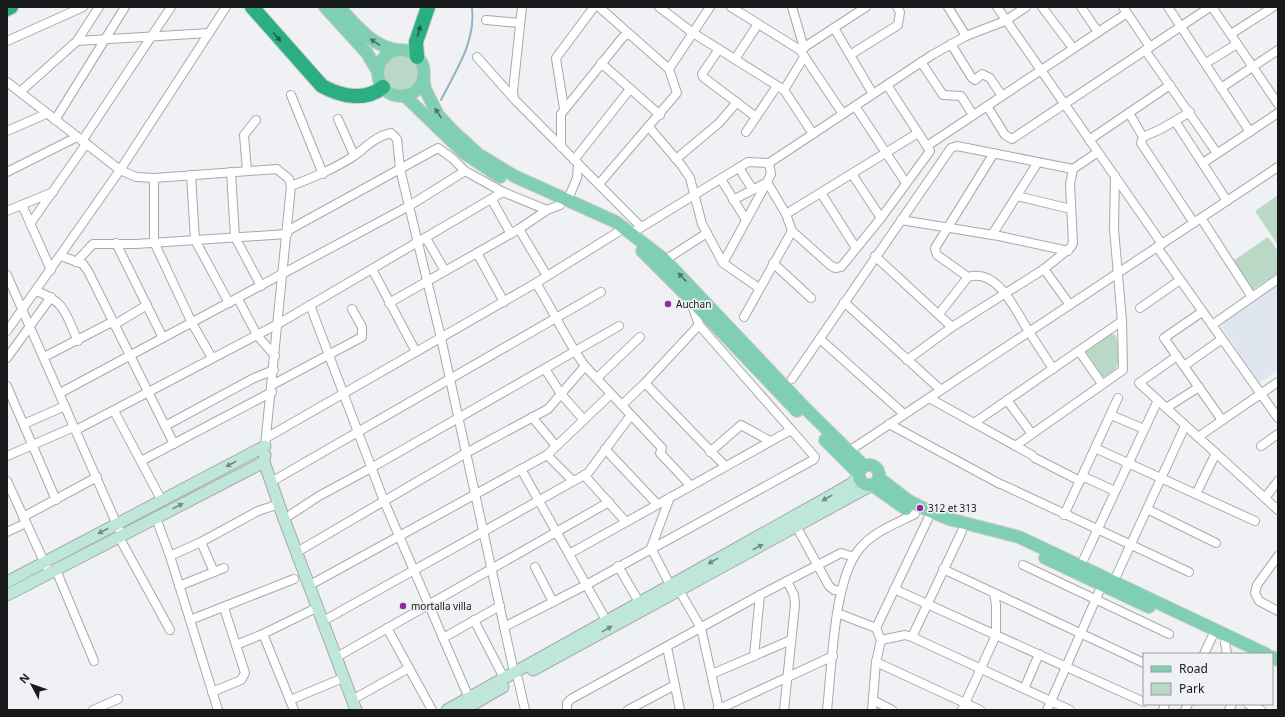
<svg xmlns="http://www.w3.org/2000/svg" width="1285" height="717" viewBox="0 0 1285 717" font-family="'Noto Sans',sans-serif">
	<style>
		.built { fill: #dfe6ef }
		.green { fill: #b9d8c6 }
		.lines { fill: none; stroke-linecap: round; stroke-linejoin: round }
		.stream { stroke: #95b3c6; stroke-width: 2 }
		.street-casing { stroke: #a7a9ab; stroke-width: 10 }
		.secondary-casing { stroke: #a7a9ab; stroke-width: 13 }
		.primary-casing { stroke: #cccccd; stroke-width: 14 }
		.highway-casing { stroke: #cccccd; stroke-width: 16 }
		.street { stroke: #fff; stroke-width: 8 }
		.secondary { stroke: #bfe7d9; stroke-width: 11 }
		.primary { stroke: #80cfb3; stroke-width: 12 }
		.highway { stroke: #2baf81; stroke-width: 14 }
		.oneway { fill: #215c48 }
		.oneway2 { fill: #4c7466 }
		.oneway3 { fill: #748a83 }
		.poi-dot { fill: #8b2e98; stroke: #eff1f4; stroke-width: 1.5 }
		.labels { text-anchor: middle; stroke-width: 3.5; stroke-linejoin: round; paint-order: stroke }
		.poi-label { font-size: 10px; fill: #18191a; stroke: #eff1f4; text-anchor: start }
	</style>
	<rect width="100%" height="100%" fill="#eff1f4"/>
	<polygon class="built" points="1278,284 1278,370 1259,383 1220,324"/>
	<g class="green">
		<circle cx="401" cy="73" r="19"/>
		<polygon points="1278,195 1278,245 1255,211"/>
		<polygon points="1268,237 1278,251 1278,273 1252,290 1233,261"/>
		<path d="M1111 334 1115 335C1119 340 1121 362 1116 368 1113 372 1107 375 1103 377L1086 352Z"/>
	</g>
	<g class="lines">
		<path class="stream" d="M441 100C456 70 476 42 472 7"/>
		<defs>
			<g id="street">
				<polyline points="599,7 669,69"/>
				<polyline points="659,7 693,33 784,90 813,134"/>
				<polyline points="731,7 800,50 843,114"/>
				<polyline points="792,7 804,48"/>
				<polyline points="948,7 966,36"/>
				<polyline points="997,7 1162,244"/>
				<polyline points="1042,7 1073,48"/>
				<polyline points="1081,7 1098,32"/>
				<polyline points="1123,7 1150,47"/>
				<polyline points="1168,7 1250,132"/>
				<polyline points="1212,7 1278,104"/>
				<polyline points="486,20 520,23"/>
				<polyline points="834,28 873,94"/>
				<polyline points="1231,34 1273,7"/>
				<polyline points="7,41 83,7"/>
				<polyline points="77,41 209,33"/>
				<polyline points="951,44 972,78 975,80 982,74 990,78 1002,96"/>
				<polyline points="719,49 702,74 703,77 756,117"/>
				<polyline points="800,50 866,7"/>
				<polyline points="1145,50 1217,153"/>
				<polyline points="850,55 898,25 900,12 897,7"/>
				<polyline points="477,57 516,101 641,227"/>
				<polyline points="735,59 758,24"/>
				<polyline points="921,62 943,95 961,96 973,115"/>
				<polyline points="601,63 660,115"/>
				<polyline points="1206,63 1237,44"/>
				<polyline points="7,82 120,170 136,177 154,178 277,169 289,179 291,186 265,446"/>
				<polyline points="1221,88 1278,50"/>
				<polyline points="784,90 804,57"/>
				<polyline points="20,92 77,41 99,7"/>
				<polyline points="291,95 323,174"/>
				<polyline points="514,98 513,91 522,7"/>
				<polyline points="855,106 906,183"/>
				<polyline points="987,106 1005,135 1012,139 1210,7"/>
				<polyline points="564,109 556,58 594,7"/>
				<polyline points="1190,112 1161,129 1143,137 1141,143 1194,223"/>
				<polyline points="1129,113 1143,137"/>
				<polyline points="338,119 354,155"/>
				<polyline points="55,120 125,7"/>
				<polyline points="1175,121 1227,201"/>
				<polyline points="649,127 682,166 690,178 702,224 723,263"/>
				<polyline points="7,131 46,114"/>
				<polyline points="746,132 777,86"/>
				<polyline points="1089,140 1170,85"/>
				<polyline points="82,141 171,7"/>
				<polyline points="927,146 1127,13"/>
				<polyline points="561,147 561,114 623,37 629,34"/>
				<polyline points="676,159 719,123 737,102"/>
				<polyline points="574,160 630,89"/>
				<polyline points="769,163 771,174 767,182 786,214 792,231 830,265 835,268 841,267 881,218 930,151 887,85"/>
				<polyline points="1203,163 1278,113"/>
				<polyline points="739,168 753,190"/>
				<polyline points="247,171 244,135 256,120"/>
				<polyline points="7,172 77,137"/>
				<polyline points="231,172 235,237 261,286"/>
				<polyline points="852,174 881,218"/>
				<polyline points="191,175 195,240 229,303"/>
				<polyline points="154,178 154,242 192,323 212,358"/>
				<polyline points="721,179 746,220"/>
				<polyline points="599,184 677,93 669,69 710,7"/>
				<path d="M291 186C314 177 334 169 354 156 366 147 376 136 391 133L397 139 400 169 441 338 514 672"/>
				<polyline points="821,193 856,248"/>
				<polyline points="1017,196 1071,209"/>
				<polyline points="568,199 577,178 578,164"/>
				<polyline points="492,200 511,234"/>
				<polyline points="733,200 766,183"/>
				<polyline points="22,205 51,270"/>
				<polyline points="7,211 53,192"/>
				<polyline points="786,214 918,133"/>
				<polyline points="1201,218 1252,297"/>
				<polyline points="901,220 999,236 1068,251"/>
				<polyline points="30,224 86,144"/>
				<polyline points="519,229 547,276"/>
				<polyline points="287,231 438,148 452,158 465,171 503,192 547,210"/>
				<polyline points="632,233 748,162 769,163 932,55 966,36 1005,21 1026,7"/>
				<polyline points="992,235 1038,162"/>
				<polyline points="426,238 445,271"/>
				<polyline points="116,243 163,338"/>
				<polyline points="1157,247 1278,418"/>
				<polyline points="477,253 504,302"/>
				<polyline points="61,256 83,264 88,271 174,444"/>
				<polyline points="875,256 952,327"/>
				<polyline points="665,260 707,233"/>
				<polyline points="76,262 93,244 136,244 287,234"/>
				<polyline points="773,263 811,298"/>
				<polyline points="372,269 416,352"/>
				<polyline points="1044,269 1070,305"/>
				<polyline points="7,275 122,536"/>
				<polyline points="968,277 937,255 935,248 994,153"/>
				<path d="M536 283C553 310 566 340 585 366L662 448 660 453 691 486"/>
				<polyline points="759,288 723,263 767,182"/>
				<path d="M36 291C66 302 65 313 78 341"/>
				<polyline points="238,299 257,335 275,356"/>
				<polyline points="844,302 941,390"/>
				<polyline points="389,303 519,229 547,210 560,205"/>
				<polyline points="310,305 384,501 469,698"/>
				<polyline points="696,305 693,308 699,325"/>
				<polyline points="1140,308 1180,280"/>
				<polyline points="1202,312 1164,338 1222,420"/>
				<path d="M939 314 968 277C998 268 1015 310 1028 330 1036 343 1045 356 1053 369"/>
				<polyline points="744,317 792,231"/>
				<polyline points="114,325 147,305"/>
				<polyline points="1212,325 1278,279"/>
				<polyline points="7,331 120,170 226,7"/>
				<polyline points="820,339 904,414"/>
				<polyline points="1079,351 1102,384"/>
				<polyline points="1177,356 1139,383 1278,510"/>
				<polyline points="44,357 112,322"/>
				<polyline points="7,358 51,297"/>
				<polyline points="907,360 952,327 1044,269 1071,247 1073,243 1070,184 1073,169 1098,152"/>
				<polyline points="1184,366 1222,339"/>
				<polyline points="545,369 561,394 584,420"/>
				<polyline points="597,378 640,337"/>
				<polyline points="792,379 951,148 957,146 967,148 1073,169"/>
				<polyline points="645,383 725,466"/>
				<polyline points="272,385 362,337 362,327 352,309"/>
				<polyline points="7,386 56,500"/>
				<polyline points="60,393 409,206 465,171"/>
				<polyline points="929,398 1032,455"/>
				<polyline points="1007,400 1032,434"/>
				<polyline points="1166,408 1199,387"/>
				<polyline points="114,411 162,501"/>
				<polyline points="1111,415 1144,429"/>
				<polyline points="532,417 556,446"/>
				<polyline points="974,423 1122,321"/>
				<polyline points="24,424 65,406"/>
				<polyline points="889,424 1000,484"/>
				<polyline points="165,426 254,378 274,370"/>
				<polyline points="76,430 278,324 503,192"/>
				<polyline points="1198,437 1278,382"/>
				<polyline points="266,438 536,283 618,232"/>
				<polyline points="1015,446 1123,370 1122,321 1114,229 1115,176"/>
				<polyline points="1261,446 1278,434"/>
				<polyline points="1095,448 1255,521"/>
				<polyline points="605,449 657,504"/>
				<polyline points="849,451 1278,167"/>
				<polyline points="710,452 741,425 770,441"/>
				<polyline points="547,455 573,481"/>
				<polyline points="7,456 74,427"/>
				<polyline points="1035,458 1080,481"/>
				<polyline points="141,461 272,392"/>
				<polyline points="521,469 606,620"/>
				<polyline points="584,475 626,522"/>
				<polyline points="1082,476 1115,491"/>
				<polyline points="7,481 46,566"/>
				<polyline points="271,482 601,292"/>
				<polyline points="1003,485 1189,572"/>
				<polyline points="1196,494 1216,453"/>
				<polyline points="1265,498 1278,481"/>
				<polyline points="1147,509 1216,543"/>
				<polyline points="1064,515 1118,398"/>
				<polyline points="23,517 97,477"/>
				<polyline points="156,518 170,556 218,710"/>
				<polyline points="284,519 319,496 371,468 619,326"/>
				<polyline points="796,526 829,586 834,590 841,591"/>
				<polyline points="7,532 26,523"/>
				<polyline points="119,537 170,630"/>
				<polyline points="297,552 466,453 548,409 585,366"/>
				<polyline points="569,554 791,430"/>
				<polyline points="170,556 201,542"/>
				<polyline points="1278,556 1257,585 1255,593 1259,601 1278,611"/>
				<polyline points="1023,565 1169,634"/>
				<polyline points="1081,565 1158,400"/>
				<polyline points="618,566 639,602"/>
				<polyline points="535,567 553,602"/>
				<polyline points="943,569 1144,663"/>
				<polyline points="56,570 94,661"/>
				<polyline points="214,572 201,542 258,511 279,504"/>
				<polyline points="1114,581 1185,426"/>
				<polyline points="310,585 547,455 611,394"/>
				<polyline points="670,585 651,548 670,497"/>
				<polyline points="179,586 224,568"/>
				<polyline points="894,589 1144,702"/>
				<polyline points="679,590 701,628 719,709"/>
				<polyline points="837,613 876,628"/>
				<polyline points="190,620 294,579"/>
				<polyline points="474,620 504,678"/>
				<polyline points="323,621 588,473 631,415"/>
				<polyline points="504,627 586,585 813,460 815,457 699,325 645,383 622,405"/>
				<polyline points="387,628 432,710"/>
				<polyline points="912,637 1070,710"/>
				<polyline points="443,638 500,606"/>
				<polyline points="881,640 905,635 912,637 962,531"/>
				<polyline points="1225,643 1227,654"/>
				<polyline points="236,645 263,634"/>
				<polyline points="667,647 680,710"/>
				<polyline points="1204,654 1212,637"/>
				<polyline points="754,656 760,595"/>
				<polyline points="335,658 609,502"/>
				<polyline points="876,662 980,710"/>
				<polyline points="712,674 791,640"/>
				<polyline points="518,679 525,710"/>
				<polyline points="1024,689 1039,654"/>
				<polyline points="212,692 241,680 245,673 224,608"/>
				<polyline points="290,700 343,678"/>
				<polyline points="352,700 409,668"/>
				<polyline points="873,700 892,710"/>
				<polyline points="1248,704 1261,710"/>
				<polyline points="93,710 118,699"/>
				<polyline points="294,710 263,634 318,607"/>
				<polyline points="567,710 567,703 571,699 760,595 841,553 854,557"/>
				<polyline points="628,710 675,685"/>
				<polyline points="717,710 833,656"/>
				<polyline points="784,710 795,605 794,595 787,581"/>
				<path d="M827 710C832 669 833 577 861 547 875 531 897 523 915 514"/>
				<polyline points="872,710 876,662 881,640 876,628 928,519"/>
				<polyline points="962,710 996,635 996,605 994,593"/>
				<polyline points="1047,710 1102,585"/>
				<polyline points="1163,710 1165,704"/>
				<polyline points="1185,710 1188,704"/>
				<polyline points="1229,710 1232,704"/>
			</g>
			<g id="secondary">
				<polyline points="265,455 264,462 284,519 356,710"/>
				<polyline points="7,582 265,446"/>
				<polyline points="7,595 264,462"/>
				<polyline points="533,670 870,486"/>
				<polyline points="447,710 832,495 851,484 859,476"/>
				<polyline points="463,710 503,687"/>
			</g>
			<g id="primary">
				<polyline points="325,7 367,53 378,72"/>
				<path d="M339 7C356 25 372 47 398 50"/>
				<circle cx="401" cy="73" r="23"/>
				<polyline points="423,76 425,89 438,115 455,133 478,154 514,176 616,222 665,260 807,410 864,466"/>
				<polyline points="404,95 464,153 500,177"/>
				<polyline points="642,251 696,305 797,411"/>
				<polyline points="825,440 859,474"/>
				<circle cx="869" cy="475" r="10"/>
				<polyline points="879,478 909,501 925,509 949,519 1019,537 1266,654"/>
				<polyline points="872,485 906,509"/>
				<polyline points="1045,558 1149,607"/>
				<polyline points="1272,657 1278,660"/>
			</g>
			<g id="highway">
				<path d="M252 7 322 86C340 96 365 102 383 87"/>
				<polyline points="7,9 11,7"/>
				<polyline points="417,57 416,42 428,7"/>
			</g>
		</defs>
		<use href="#street" class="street-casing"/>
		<use href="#secondary" class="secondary-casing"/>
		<use href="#primary" class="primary-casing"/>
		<use href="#highway" class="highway-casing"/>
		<use href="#street" class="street"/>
		<use href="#secondary" class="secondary"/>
		<use href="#primary" class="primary"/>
		<use href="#highway" class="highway"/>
	</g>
	<defs><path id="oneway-solid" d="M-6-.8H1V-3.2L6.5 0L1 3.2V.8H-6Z"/></defs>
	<g class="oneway">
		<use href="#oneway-solid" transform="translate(419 31) rotate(-73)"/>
		<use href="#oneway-solid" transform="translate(277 37) rotate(49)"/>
	</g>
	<g class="oneway2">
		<use href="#oneway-solid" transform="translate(375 42) rotate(-147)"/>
		<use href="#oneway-solid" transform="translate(438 113) rotate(-123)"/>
		<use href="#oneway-solid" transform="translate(682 277) rotate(-133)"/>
	</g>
	<g class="oneway3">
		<use href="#oneway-solid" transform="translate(231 464) rotate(152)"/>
		<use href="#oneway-solid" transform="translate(827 498) rotate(151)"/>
		<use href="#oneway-solid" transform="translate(178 506) rotate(-27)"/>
		<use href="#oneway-solid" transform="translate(103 531) rotate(153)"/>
		<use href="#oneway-solid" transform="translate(758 547) rotate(-28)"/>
		<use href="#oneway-solid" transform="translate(713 561) rotate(151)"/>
		<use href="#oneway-solid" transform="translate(607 629) rotate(-29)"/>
	</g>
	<g class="poi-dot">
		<circle cx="668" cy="304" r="4"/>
		<circle cx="920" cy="508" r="4"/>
		<circle cx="403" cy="606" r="4"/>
	</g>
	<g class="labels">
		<g class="poi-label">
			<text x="676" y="308">Auchan</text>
			<text x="928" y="512">312 et 313</text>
			<text x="411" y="610">mortalla villa</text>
		</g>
	</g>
	<rect width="1285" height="717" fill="none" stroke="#18191a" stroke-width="16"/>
	<rect x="1143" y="653" width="130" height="52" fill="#eff1f4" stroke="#999b9d"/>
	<rect x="1151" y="666" width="20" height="6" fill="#80cfb3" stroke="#999b9d"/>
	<text x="1179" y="673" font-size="12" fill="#18191a">Road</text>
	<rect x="1151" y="683" width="20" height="12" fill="#b9d8c6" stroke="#999b9d"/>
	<text x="1179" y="693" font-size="12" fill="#18191a">Park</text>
	<g transform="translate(32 685) rotate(311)" stroke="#eff1f4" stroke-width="3" paint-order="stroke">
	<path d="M0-3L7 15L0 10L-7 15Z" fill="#18191a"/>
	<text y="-6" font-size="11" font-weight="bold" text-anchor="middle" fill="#18191a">N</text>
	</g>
</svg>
